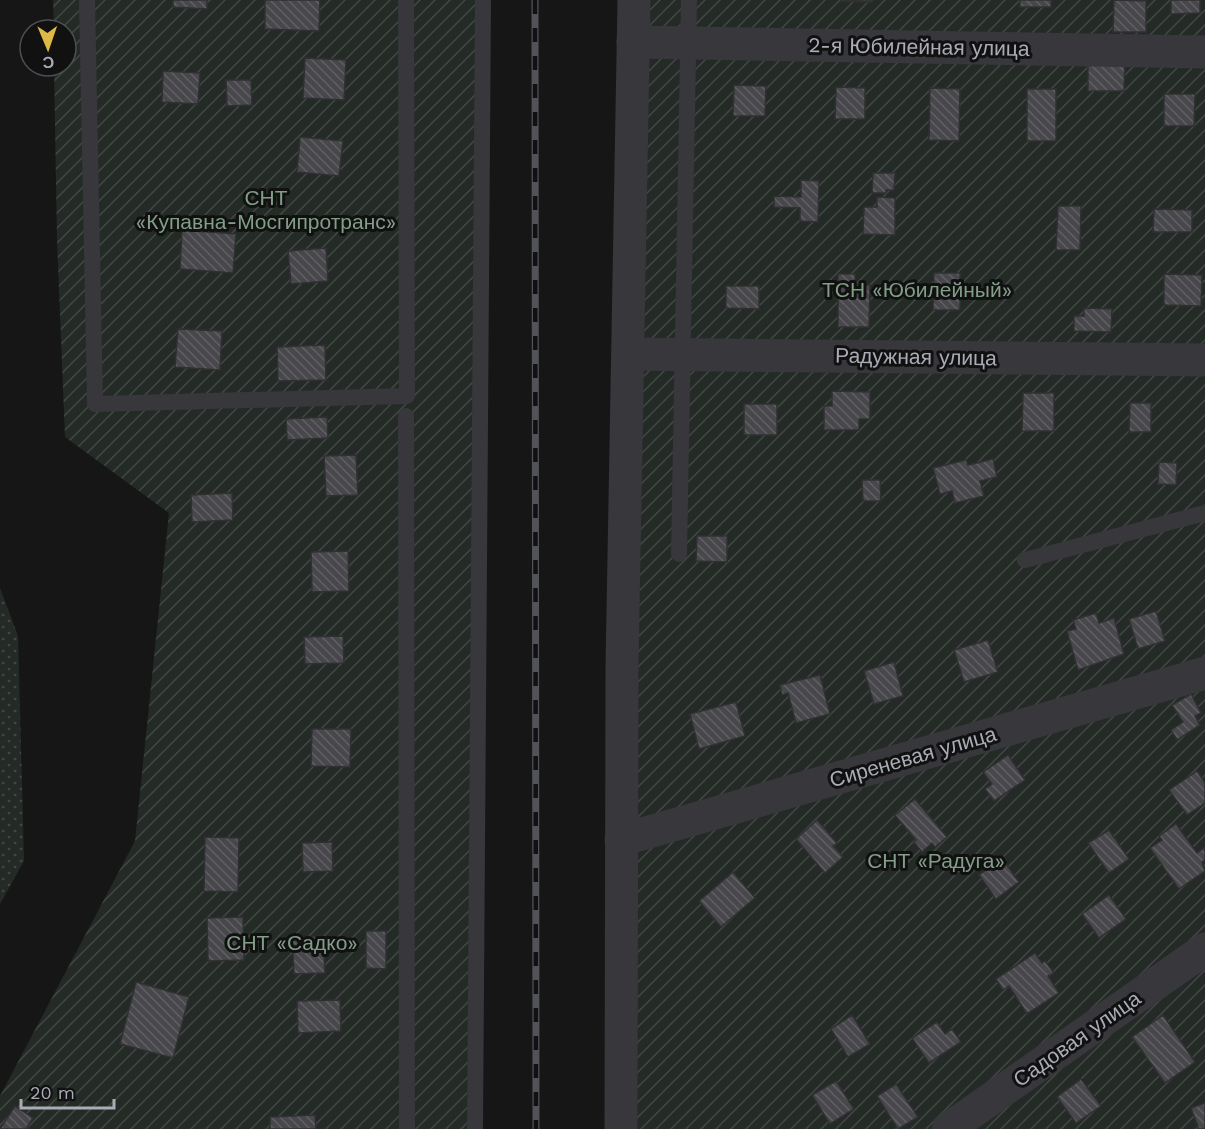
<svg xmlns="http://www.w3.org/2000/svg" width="1205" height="1129" viewBox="0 0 1205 1129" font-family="'Work Sans',sans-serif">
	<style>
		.grass { fill: url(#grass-dots) }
		.garden { fill: url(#garden-furrows) }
		.building { fill: url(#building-back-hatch); stroke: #303033; stroke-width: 1.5 }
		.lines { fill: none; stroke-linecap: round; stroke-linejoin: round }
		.service { stroke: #37373c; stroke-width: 16 }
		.minor { stroke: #37373c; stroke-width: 33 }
		.rail-casing { stroke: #525358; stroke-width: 7 }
		.rail { stroke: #111112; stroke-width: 4.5; stroke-dasharray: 14; stroke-linecap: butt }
		.labels { text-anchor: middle; stroke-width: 6; stroke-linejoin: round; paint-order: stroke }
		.street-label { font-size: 21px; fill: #a9acb6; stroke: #111112 }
		.park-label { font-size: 21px; fill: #829e87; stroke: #111112 }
	</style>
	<defs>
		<pattern id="grass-dots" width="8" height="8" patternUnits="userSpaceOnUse" patternTransform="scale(1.5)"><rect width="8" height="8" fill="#242b26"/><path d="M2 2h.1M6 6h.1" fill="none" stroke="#414743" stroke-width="1.8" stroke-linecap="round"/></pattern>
		<pattern id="garden-furrows" width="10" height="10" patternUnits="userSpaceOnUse" patternTransform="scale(1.5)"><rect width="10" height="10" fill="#242b26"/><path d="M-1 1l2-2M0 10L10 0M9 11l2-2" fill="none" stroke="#414743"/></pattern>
		<pattern id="building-back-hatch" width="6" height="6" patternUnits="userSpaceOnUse" patternTransform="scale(1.5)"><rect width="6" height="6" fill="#48484c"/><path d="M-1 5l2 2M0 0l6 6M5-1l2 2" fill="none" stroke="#606064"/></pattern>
	</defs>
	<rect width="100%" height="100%" fill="#161617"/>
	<polygon class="grass" points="0,588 18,636 24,861 0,904"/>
	<g class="garden">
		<polygon points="53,0 483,0 477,1129 0,1129 0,1096 135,841 169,513 65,437 57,240 54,66 66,66 66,30 54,30"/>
		<polygon points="634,0 1205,0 1205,1129 621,1129"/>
	</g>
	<g class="building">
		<polygon points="173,0 207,0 207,9 173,7"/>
		<polygon points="265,0 320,0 319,31 265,29"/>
		<polygon points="841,0 873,0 872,2 841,1"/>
		<rect x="1020" y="0" width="31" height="7"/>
		<polygon points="1114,0 1146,1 1146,32 1113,32"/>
		<polygon points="1171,0 1200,0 1200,13 1171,14"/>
		<polygon points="1088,57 1125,57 1124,91 1088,91"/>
		<polygon points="305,58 346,60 344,100 303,98"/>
		<polygon points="163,71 200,73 198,104 162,102"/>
		<polygon points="226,80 251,80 252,105 227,106"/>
		<polygon points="734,85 766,86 765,116 733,116"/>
		<polygon points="836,87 865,88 865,119 835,119"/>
		<polygon points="930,88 960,89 959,141 929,140"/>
		<rect x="1027" y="89" width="29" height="52"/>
		<polygon points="1164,94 1195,94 1194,126 1164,126"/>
		<polygon points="300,137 343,141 339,176 297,172"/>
		<polygon points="873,173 895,173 894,190 886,190 886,193 872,193"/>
		<polygon points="801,180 819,181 818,222 800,221 800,208 774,207 774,196 801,197"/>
		<polygon points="877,197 895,198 895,235 863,234 864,207 877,207"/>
		<polygon points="1058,206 1081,206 1080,250 1056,250"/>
		<polygon points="1154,209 1192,210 1192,232 1153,232"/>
		<polygon points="182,230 236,234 233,273 180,269"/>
		<polygon points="326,248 328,281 291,284 288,251"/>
		<polygon points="934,273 960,273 960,310 933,310"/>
		<polygon points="838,274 855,274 855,285 870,285 869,327 838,327"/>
		<polygon points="1164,274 1202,275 1201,306 1164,305"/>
		<polygon points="726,286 759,286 759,309 726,308"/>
		<polygon points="1084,308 1112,309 1111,332 1074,331 1074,316 1084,316"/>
		<polygon points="178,329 222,331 220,370 175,367"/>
		<polygon points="325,345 326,380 278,381 277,347"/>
		<polygon points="832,391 870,392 870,419 859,419 859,430 824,430 824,406 832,406"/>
		<polygon points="1023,393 1054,393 1054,431 1022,431"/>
		<polygon points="1130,403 1151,403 1151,432 1129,432"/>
		<rect x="744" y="404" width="33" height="31"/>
		<polygon points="327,417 328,438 287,440 286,419"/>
		<polygon points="356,455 358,495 326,496 324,456"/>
		<polygon points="993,459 997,477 980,481 984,496 955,503 952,491 940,494 933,468 966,460 968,465"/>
		<polygon points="1159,462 1177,463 1176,485 1158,484"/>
		<polygon points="862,480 880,480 881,501 863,501"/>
		<polygon points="232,493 233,520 192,522 191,495"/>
		<polygon points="697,536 727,536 727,562 696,561"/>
		<polygon points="348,551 349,591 312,592 311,552"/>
		<polygon points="1156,611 1165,641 1138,649 1129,619"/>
		<polygon points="1096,613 1099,623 1114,618 1124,654 1078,670 1067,631 1076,629 1073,620"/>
		<polygon points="343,636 344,663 305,664 304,637"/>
		<polygon points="988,640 998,672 964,682 954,650"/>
		<polygon points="894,662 903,696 874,704 864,671"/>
		<polygon points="820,675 830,714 796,723 788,693 782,695 780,685"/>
		<polygon points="1191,694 1201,713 1195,716 1200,725 1177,740 1171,730 1183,722 1172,705"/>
		<polygon points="736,702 745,736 699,749 690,714"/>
		<polygon points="312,729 351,729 350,767 311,766"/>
		<polygon points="1008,755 1025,780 994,801 985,789 992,784 983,772"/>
		<polygon points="1197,771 1205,783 1205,803 1187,815 1169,790"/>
		<polygon points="915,799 947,837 935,847 932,843 922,852 914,842 916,840 895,815"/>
		<polygon points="817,820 837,843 833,846 843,857 825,873 796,839"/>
		<polygon points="1176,824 1197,853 1205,847 1205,860 1202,862 1205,871 1179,889 1150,848 1162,840 1159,836"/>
		<polygon points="1109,830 1129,859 1109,873 1088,843"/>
		<polygon points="205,837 239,838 238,892 204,891"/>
		<polygon points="332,842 333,871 303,872 302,843"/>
		<polygon points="1002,858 1019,882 996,899 979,875"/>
		<polygon points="733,872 755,898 721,927 699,901"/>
		<polygon points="1109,895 1126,919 1099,938 1082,914"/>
		<polygon points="243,917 244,960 208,961 207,918"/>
		<polygon points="366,931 386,931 386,969 366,968"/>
		<polygon points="323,936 325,973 294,974 292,937"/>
		<polygon points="1035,953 1042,963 1045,961 1054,973 1048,976 1059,993 1027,1014 1009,986 1003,990 996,979"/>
		<polygon points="136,982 189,997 173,1058 120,1044"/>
		<polygon points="340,1000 341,1031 298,1033 297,1001"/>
		<polygon points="852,1015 870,1044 848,1057 831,1029"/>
		<polygon points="1163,1015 1195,1062 1165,1083 1132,1037"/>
		<polygon points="937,1022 945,1034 952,1029 961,1042 929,1063 912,1038"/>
		<polygon points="1081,1079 1101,1106 1076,1123 1057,1097"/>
		<polygon points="836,1081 854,1109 830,1124 812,1095"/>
		<polygon points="896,1084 918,1117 898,1129 877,1096"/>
		<polygon points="1205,1103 1205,1129 1199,1129 1191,1108"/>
		<polygon points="15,1106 33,1118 26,1129 0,1129"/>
		<polygon points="315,1115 316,1129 270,1129 270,1117"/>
	</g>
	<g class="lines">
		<g class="service">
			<polyline points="87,0 95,404 407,396 406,0"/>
			<polyline points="406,416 407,1129"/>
			<polyline points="679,554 689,0"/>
			<polyline points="1025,560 1205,513"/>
			<polyline points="475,1129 483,0"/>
		</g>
		<g class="minor">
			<polyline points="633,42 1205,52"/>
			<polyline points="628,354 1205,360"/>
			<polyline points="621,840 1205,673"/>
			<polyline points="621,1129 622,667 634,0"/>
			<polyline points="948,1129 1205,949"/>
		</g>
		<defs>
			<polyline id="rail" points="535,0 536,1129"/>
		</defs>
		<use href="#rail" class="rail-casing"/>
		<use href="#rail" class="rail"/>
	</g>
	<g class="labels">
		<g class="street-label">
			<text transform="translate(919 47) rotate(1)" y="7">2-я Юбилейная улица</text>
			<text transform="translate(916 357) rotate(1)" y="7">Радужная улица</text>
			<text transform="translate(913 757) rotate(-16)" y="7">Сиреневая улица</text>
			<text transform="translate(1077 1039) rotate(-35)" y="7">Садовая улица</text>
		</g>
		<g class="park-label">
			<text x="266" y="205">СНТ<tspan x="266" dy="24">«Купавна-Мосгипротранс»</tspan></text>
			<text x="917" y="297">ТСН «Юбилейный»</text>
			<text x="936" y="868">СНТ «Радуга»</text>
			<text x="292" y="950">СНТ «Садко»</text>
		</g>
	</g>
	<g transform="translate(48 48) rotate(178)"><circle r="28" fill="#111112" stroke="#4e4f54" stroke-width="1.5"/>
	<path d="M0-4.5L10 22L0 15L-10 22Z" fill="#ddba48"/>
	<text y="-9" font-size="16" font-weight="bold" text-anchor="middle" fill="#a9acb6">С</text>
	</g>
	<path d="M21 1099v9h93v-9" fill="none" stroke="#a9acb6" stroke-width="3"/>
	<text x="30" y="1099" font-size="18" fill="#a9acb6" stroke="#111112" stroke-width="4.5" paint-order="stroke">20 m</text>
</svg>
